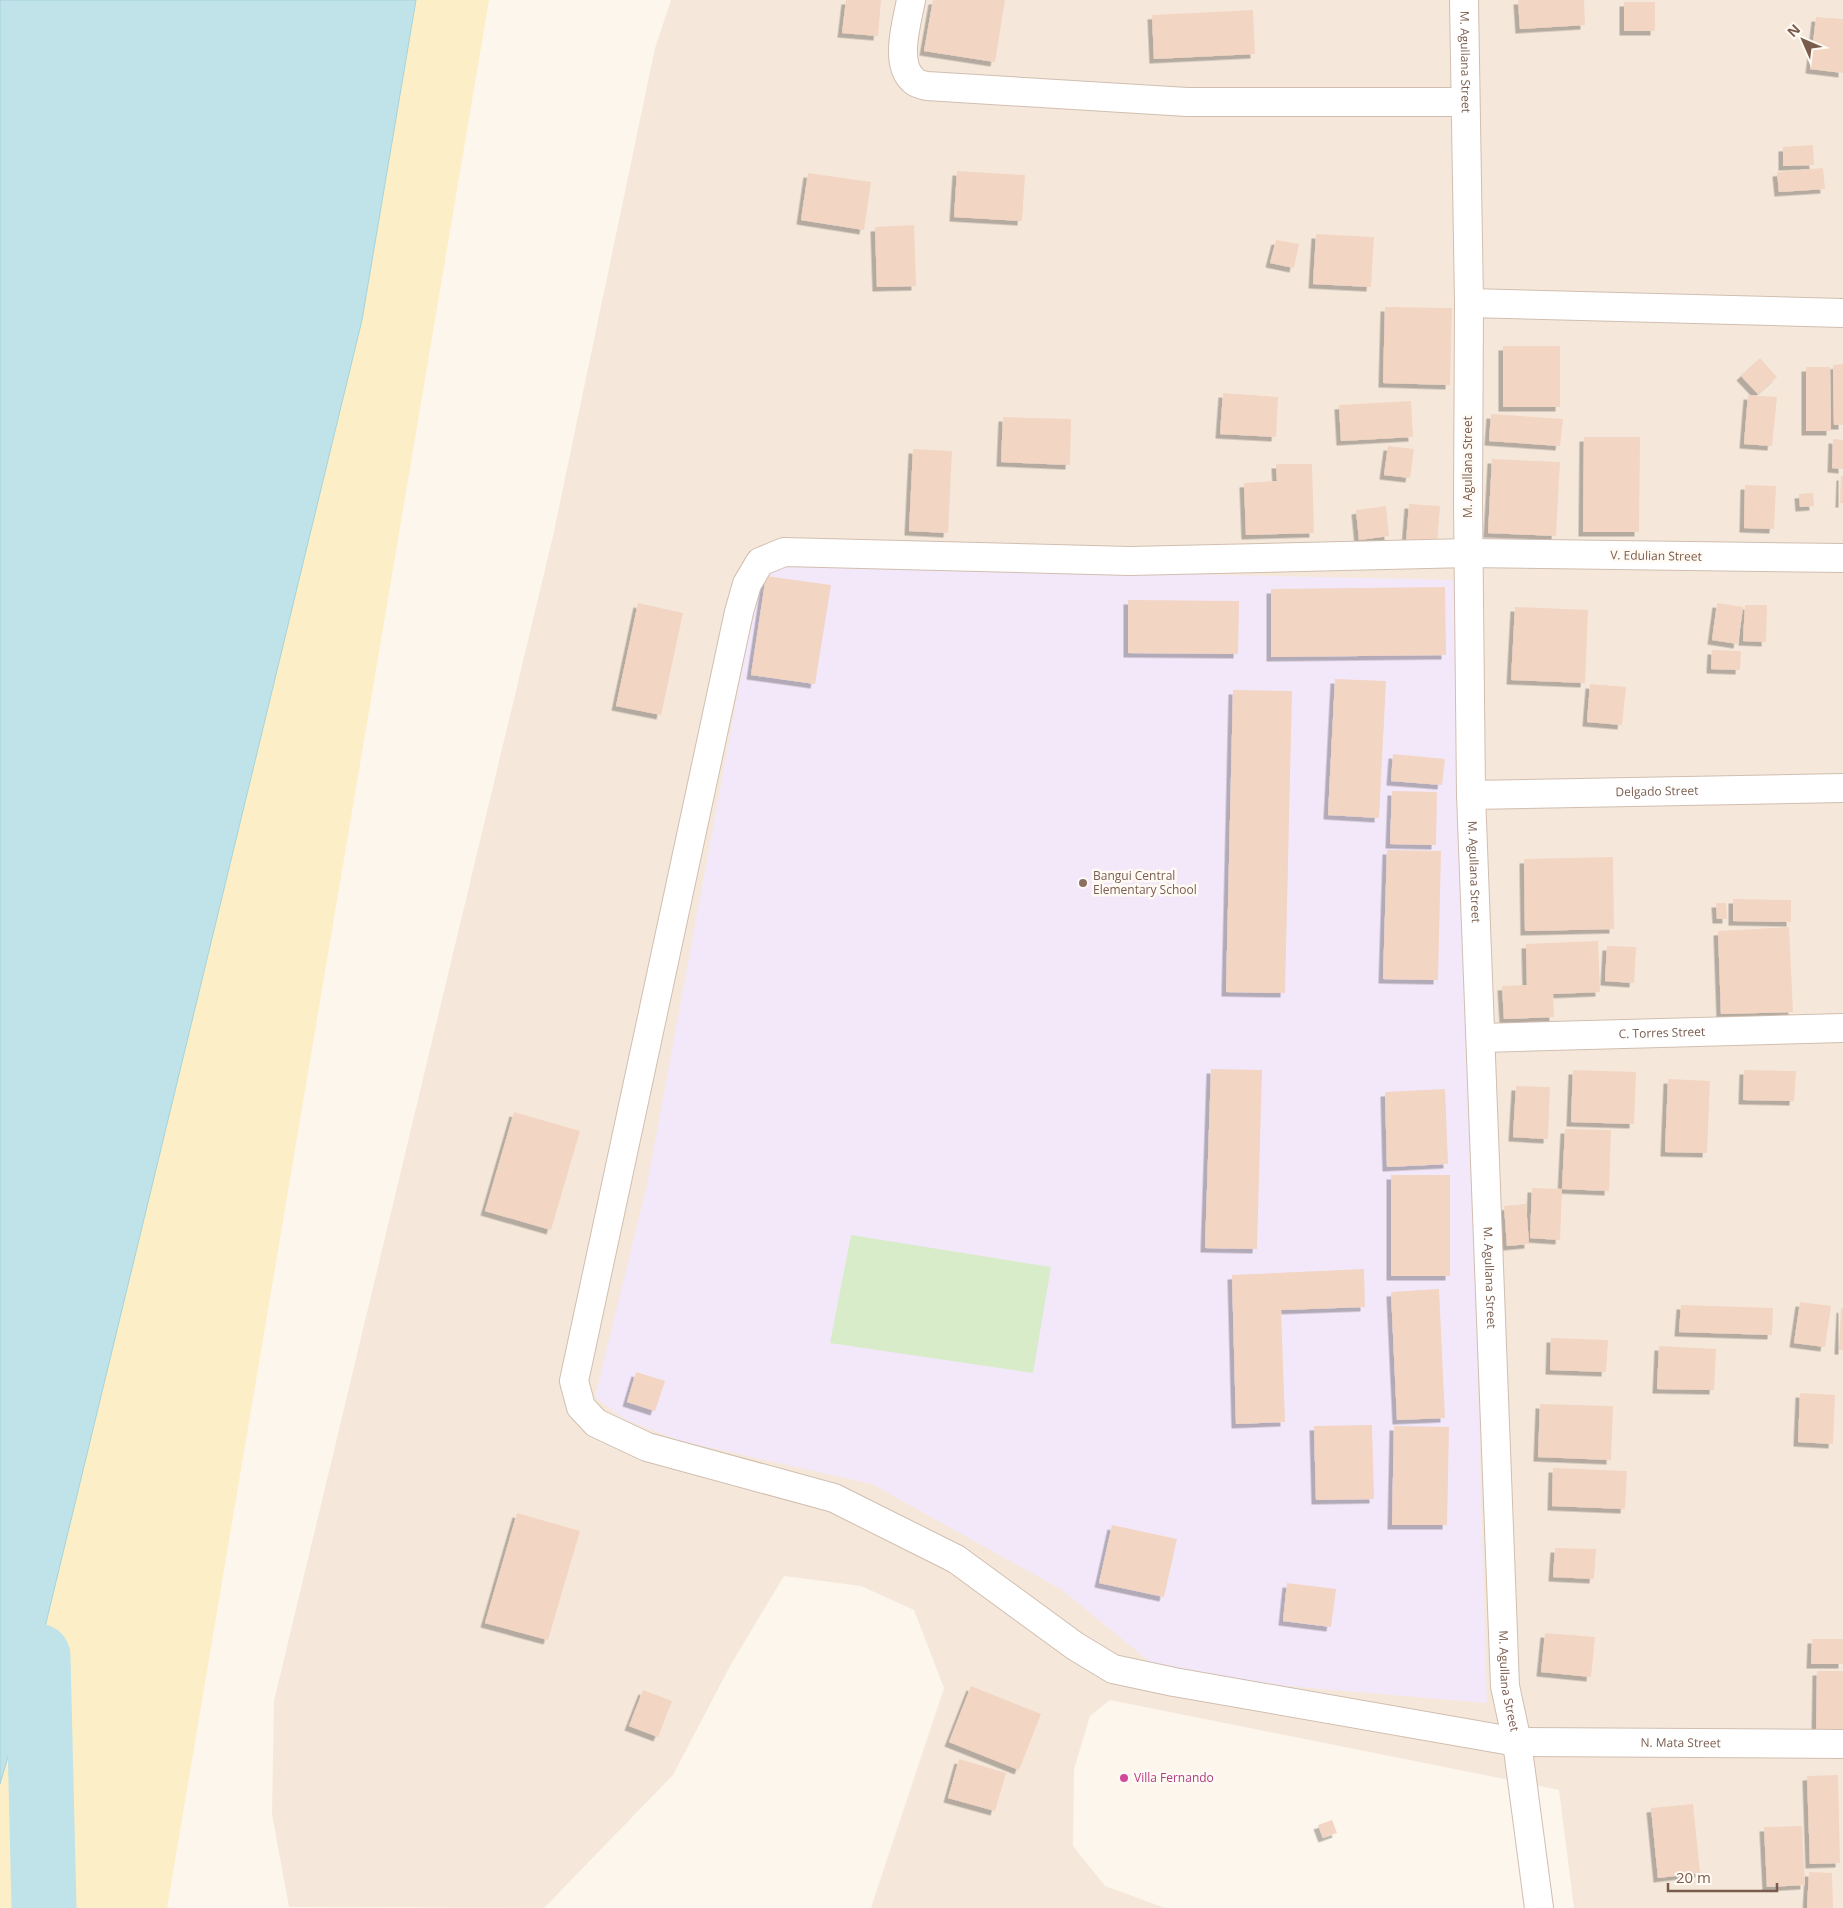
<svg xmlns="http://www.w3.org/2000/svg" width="1843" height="1908" viewBox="0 0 1843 1908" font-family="'Open Sans',sans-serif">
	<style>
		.residential { fill: #f5e8da }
		.education { fill: #f3e8fa }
		.green { fill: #d8ecc9 }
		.sand { fill: #fcefc7 }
		.water { fill: #bfe3e8; stroke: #a5d3da }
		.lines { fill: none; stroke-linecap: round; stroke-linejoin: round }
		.river { stroke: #bfe3e8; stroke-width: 65 }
		.building { fill: #f3d5c3; filter: url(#shadow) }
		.street-casing { stroke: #d1beb0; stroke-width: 30 }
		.street { stroke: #fff; stroke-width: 28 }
		.education-dot { fill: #8d6e63; stroke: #fffaf3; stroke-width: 2 }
		.hotel-dot { fill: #d1479c; stroke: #fffaf3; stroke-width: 2 }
		.labels { text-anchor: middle; stroke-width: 5; stroke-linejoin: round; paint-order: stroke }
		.street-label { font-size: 12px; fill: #7a5c4d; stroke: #fffaf3 }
		.education-label { font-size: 12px; fill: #785e54; stroke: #fffaf3; text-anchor: start }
		.hotel-label { font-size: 12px; fill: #b23c85; stroke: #fffaf3; text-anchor: start }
	</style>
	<defs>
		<filter id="shadow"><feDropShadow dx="-4.5" dy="4.5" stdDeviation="0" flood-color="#0004"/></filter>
	</defs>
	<rect width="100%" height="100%" fill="#fdf6ec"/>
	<polygon class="residential" points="671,0 1843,0 1843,1908 1574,1908 1559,1790 1110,1700 1090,1716 1074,1769 1073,1846 1105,1886 1165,1908 871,1908 944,1688 914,1610 861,1586 784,1576 730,1666 673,1775 544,1908 289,1907 272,1814 274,1701 553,536 655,48"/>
	<polygon class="education" points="775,565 1455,580 1487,1703 1287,1686 1154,1665 1062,1590 872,1484 681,1441 624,1419 595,1397 647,1185 759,578"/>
	<polygon class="green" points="851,1235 1051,1267 1033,1373 830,1343"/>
	<polygon class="sand" points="416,0 489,0 167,1908 0,1908 0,1784 38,1656 362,320"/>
	<polygon class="water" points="0,0 416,0 362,320 38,1656 0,1784"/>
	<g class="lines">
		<polyline class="river" points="38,1656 44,1908"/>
	</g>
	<g class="building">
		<polygon points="846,0 881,0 878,36 842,33"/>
		<polygon points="933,0 1005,0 995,62 924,51"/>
		<polygon points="1518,0 1584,0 1585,25 1520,29"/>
		<rect x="1624" y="2" width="31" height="29"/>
		<polygon points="1253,10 1255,54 1154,59 1152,15"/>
		<polygon points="1816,17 1843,19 1843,73 1810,69"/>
		<polygon points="1813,145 1814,165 1783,166 1783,147"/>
		<polygon points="1823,168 1825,189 1779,192 1777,172"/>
		<polygon points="957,171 1025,175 1022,221 954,217"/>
		<polygon points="808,173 871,182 864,230 801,220"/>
		<polygon points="914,225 916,286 877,287 875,227"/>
		<polygon points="1316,234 1374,237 1371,287 1313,284"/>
		<polygon points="1276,240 1299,244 1294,268 1270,263"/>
		<polygon points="1385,307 1452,308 1450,385 1383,383"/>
		<rect x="1503" y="346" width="57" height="61"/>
		<polygon points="1760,358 1777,377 1758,394 1741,376"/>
		<polygon points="1843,364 1843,425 1834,425 1833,365"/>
		<polygon points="1806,367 1830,367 1831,431 1806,431"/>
		<polygon points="1223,393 1278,397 1276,437 1220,434"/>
		<polygon points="1748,395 1777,397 1772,446 1744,444"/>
		<polygon points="1411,401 1413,437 1341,441 1339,405"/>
		<polygon points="1491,414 1563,419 1560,446 1489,441"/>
		<polygon points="1003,417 1071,419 1070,465 1001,462"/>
		<polygon points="1584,437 1640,437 1639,532 1583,532"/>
		<polygon points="1833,439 1843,440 1843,469 1832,468"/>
		<polygon points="1388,446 1414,449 1410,478 1384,475"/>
		<polygon points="913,449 952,451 948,533 909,531"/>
		<polygon points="1492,459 1560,462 1556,536 1488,533"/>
		<polygon points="1276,464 1312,464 1314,533 1246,535 1244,483 1277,481"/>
		<polygon points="1841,476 1843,476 1843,503 1840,503"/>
		<polygon points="1745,485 1776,486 1774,529 1744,528"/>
		<polygon points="1813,493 1814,506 1800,507 1799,494"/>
		<polygon points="1409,504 1440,506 1437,544 1406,542"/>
		<polygon points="1386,506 1389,536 1359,540 1356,510"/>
		<polygon points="766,576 831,585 815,684 751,675"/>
		<polygon points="1445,587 1446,655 1271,657 1271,589"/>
		<polygon points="1128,600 1239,601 1238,654 1128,653"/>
		<polygon points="638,603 683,613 661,715 616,706"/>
		<polygon points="1717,603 1743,607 1738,644 1712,640"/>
		<polygon points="1745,605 1767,605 1766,642 1743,641"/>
		<polygon points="1515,607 1588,610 1585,683 1511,680"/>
		<polygon points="1712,650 1741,651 1740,670 1711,669"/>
		<polygon points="1335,679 1386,681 1379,818 1328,815"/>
		<polygon points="1590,684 1626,687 1622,725 1587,722"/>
		<polygon points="1233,690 1292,691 1285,993 1226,992"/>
		<polygon points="1393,754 1445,759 1442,785 1391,781"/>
		<polygon points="1392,791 1437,792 1436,845 1390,844"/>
		<polygon points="1387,850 1441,851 1438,980 1383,979"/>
		<polygon points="1613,857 1614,929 1525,931 1524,859"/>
		<polygon points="1733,899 1791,900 1791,922 1733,921"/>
		<polygon points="1716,903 1726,903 1727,919 1717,919"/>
		<polygon points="1789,927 1793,1012 1721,1014 1718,931"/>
		<polygon points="1598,941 1600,992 1553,994 1554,1017 1504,1019 1502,986 1527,985 1526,944"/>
		<polygon points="1607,946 1636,947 1634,983 1605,981"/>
		<polygon points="1211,1069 1262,1070 1257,1249 1205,1248"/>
		<polygon points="1573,1070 1636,1072 1634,1124 1571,1122"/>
		<polygon points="1744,1070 1796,1071 1794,1101 1743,1100"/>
		<polygon points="1668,1079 1710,1081 1707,1153 1665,1152"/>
		<polygon points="1516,1086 1550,1087 1548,1139 1513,1137"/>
		<polygon points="1445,1089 1448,1164 1387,1167 1385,1092"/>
		<polygon points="514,1112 580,1131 551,1230 485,1211"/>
		<polygon points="1565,1129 1611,1130 1609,1191 1562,1189"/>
		<rect x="1391" y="1175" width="59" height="101"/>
		<polygon points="1532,1188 1562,1189 1560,1240 1530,1238"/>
		<polygon points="1526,1204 1529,1244 1507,1246 1504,1206"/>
		<polygon points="1364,1269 1365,1307 1281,1310 1285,1422 1236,1424 1232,1275"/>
		<polygon points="1439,1289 1445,1418 1397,1420 1391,1292"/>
		<polygon points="1800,1302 1831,1306 1825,1347 1794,1343"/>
		<polygon points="1681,1305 1773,1308 1772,1335 1679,1332"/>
		<polygon points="1841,1308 1843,1309 1843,1350 1839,1350"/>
		<polygon points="1551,1338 1608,1340 1606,1372 1550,1370"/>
		<polygon points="1659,1346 1716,1349 1714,1390 1657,1389"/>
		<polygon points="636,1372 665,1381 655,1411 627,1402"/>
		<polygon points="1800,1393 1835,1395 1833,1444 1798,1442"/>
		<polygon points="1540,1404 1613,1406 1611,1460 1538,1457"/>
		<polygon points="1372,1425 1374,1499 1316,1500 1314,1426"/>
		<polygon points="1394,1426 1449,1427 1447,1525 1392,1525"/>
		<polygon points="1553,1468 1627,1471 1625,1509 1552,1506"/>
		<polygon points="517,1513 580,1531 548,1640 485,1623"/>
		<polygon points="1112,1525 1177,1539 1164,1597 1099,1583"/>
		<polygon points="1555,1548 1596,1549 1594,1579 1553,1577"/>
		<polygon points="1287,1583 1336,1589 1331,1627 1283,1621"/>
		<polygon points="1545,1633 1595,1637 1591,1677 1541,1672"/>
		<polygon points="1812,1639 1843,1639 1843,1664 1811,1664"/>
		<polygon points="1817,1671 1843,1671 1843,1734 1816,1734"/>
		<polygon points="971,1686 1041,1714 1019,1770 949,1742"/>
		<polygon points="643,1690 672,1701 658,1737 629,1726"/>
		<polygon points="959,1759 1006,1773 995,1811 948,1798"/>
		<polygon points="1838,1775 1840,1863 1810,1864 1807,1776"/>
		<polygon points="1693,1804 1700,1873 1658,1878 1651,1808"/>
		<polygon points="1332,1820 1337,1833 1323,1838 1318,1825"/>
		<polygon points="1802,1826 1805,1885 1767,1887 1764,1827"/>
		<polygon points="1809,1872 1832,1873 1833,1908 1807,1908"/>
	</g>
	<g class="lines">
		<defs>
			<g id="street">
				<path d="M911 0C907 22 894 63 913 80 916 84 923 85 927 86L1187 102H1465"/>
				<path id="s1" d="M1464 0 1469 303 1468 504 1471 795 1505 1686 1517 1742 1539 1908"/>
				<polyline points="1469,303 1843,313"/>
				<path id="s2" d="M1843 558 1469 553 1130 561 784 552 760 562 747 584 739 612 574 1381 581 1407 596 1423 647 1447 834 1498 956 1559 1075 1646 1113 1669 1174 1682 1517 1742 1843 1744"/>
				<path id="s3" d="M1471 795 1843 788"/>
				<path id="s4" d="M1481 1038 1843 1028"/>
			</g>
		</defs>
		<use href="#street" class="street-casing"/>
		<use href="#street" class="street"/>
	</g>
	<circle class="education-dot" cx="1083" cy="883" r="5"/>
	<circle class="hotel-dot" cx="1124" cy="1778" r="5"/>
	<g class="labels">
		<g class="street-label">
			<text dy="4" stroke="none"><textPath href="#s1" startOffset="62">M. Agullana Street</textPath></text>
			<text transform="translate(1468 467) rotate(-90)" y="4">M. Agullana Street</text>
			<text transform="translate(1656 556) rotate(1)" y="4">V. Edulian Street</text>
			<text dy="4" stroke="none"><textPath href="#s3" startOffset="186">Delgado Street</textPath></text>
			<text dy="4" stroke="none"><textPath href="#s1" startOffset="872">M. Agullana Street</textPath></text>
			<text dy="4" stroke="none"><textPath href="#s4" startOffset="181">C. Torres Street</textPath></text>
			<text dy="4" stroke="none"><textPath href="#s1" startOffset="1278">M. Agullana Street</textPath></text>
			<text dy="4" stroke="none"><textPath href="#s1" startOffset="1682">M. Agullana Street</textPath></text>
			<text dy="4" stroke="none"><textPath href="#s2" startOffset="3128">N. Mata Street</textPath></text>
		</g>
		<g class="education-label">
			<text x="1093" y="880">Bangui Central<tspan x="1093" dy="14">Elementary School</tspan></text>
		</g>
		<g class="hotel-label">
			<text x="1134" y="1782">Villa Fernando</text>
		</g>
	</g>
	<g transform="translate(1803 40) rotate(315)" stroke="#fffaf3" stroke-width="4" paint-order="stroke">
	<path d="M0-4L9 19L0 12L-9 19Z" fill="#7a5c4d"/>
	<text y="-8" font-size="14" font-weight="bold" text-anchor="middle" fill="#7a5c4d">N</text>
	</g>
	<path d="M1668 1883v8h109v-8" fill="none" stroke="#7a5c4d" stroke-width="2.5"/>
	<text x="1676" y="1883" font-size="15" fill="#7a5c4d" stroke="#fffaf3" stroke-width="4" paint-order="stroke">20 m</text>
</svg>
